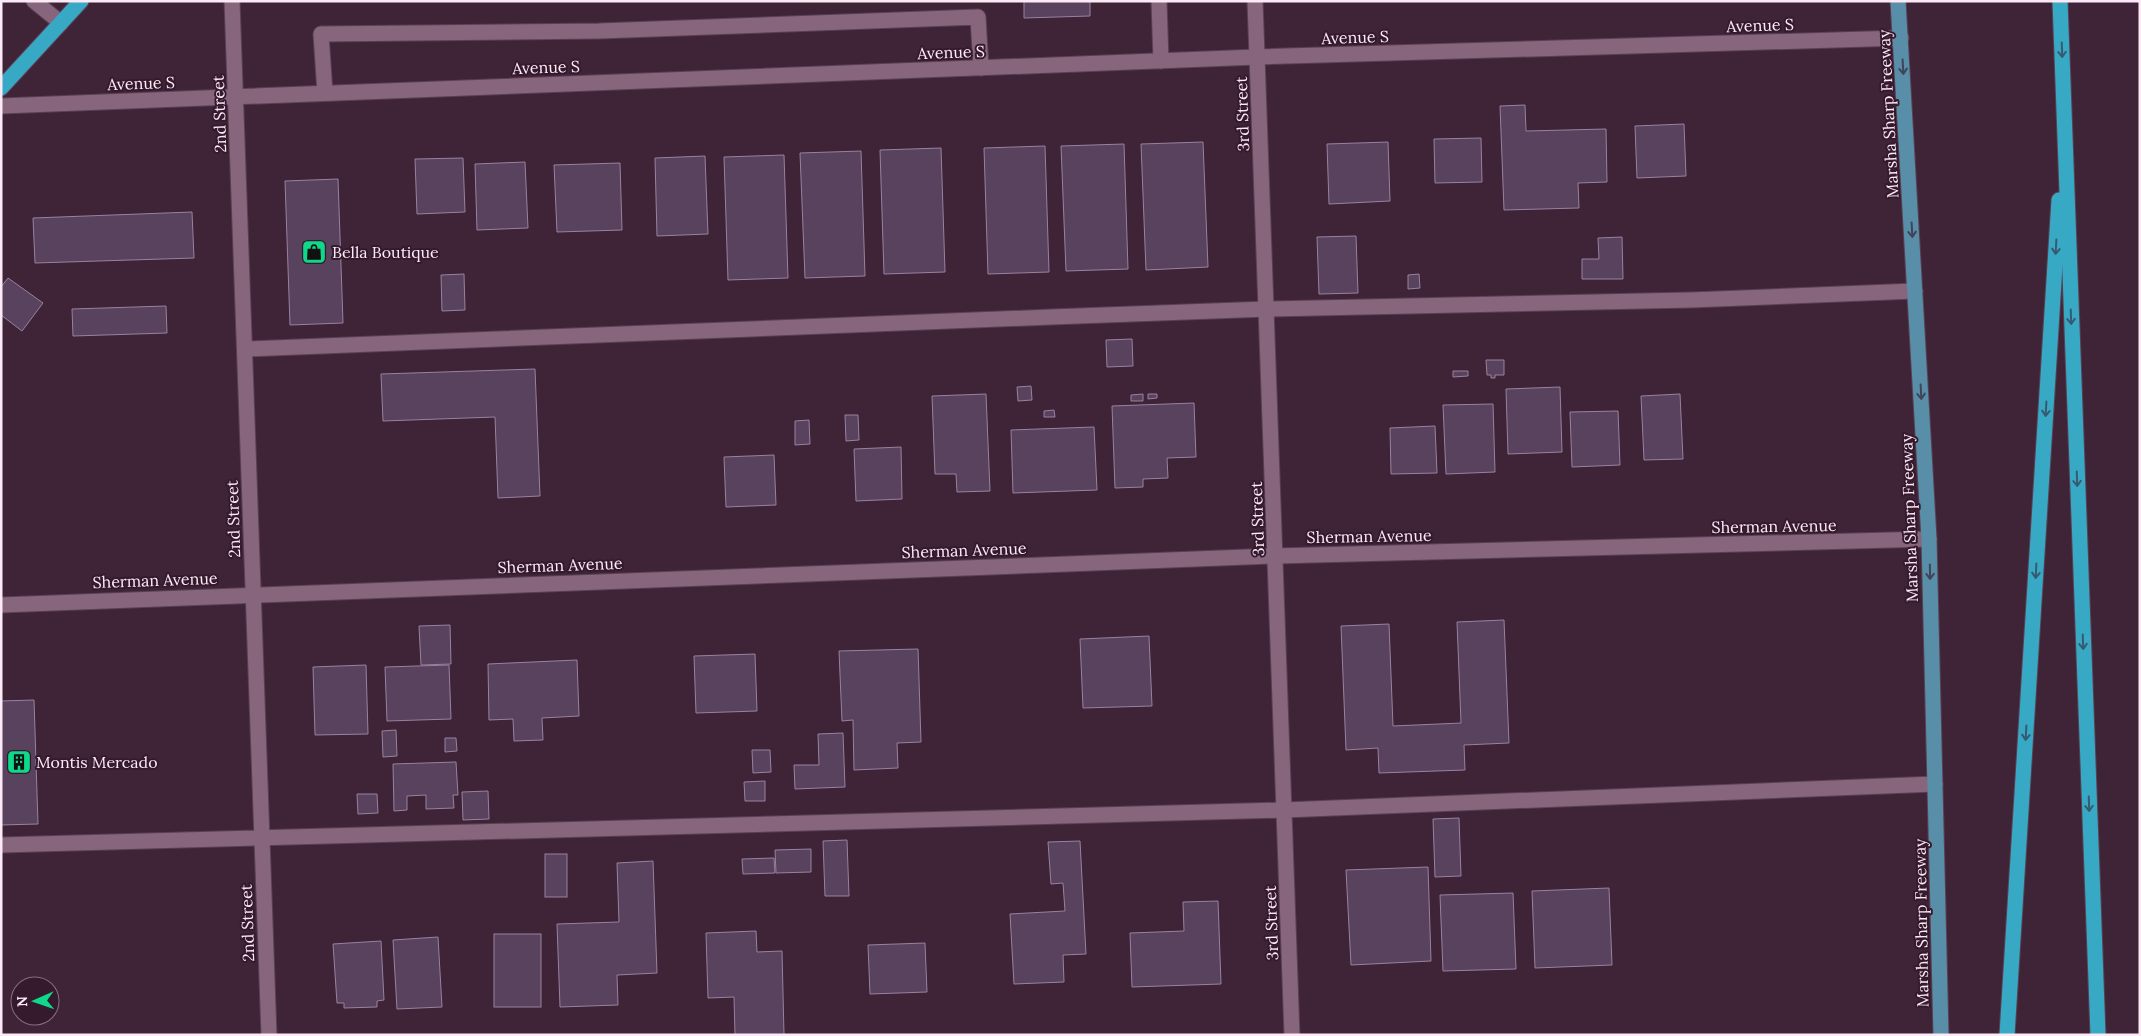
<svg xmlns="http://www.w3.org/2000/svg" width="2141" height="1036" viewBox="0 0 2141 1036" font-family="Lora,serif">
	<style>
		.building { fill: #58425e; stroke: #9982a0 }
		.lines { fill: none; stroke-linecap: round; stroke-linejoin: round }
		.minor-casing { stroke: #594153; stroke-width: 17 }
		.major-casing { stroke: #594153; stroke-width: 17 }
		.highway-casing { stroke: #594153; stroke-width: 17 }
		.minor { stroke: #87667d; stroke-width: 15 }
		.major { stroke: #588ea8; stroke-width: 15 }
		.highway { stroke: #38a9c5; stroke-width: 15 }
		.oneway { stroke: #365a71 }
		.oneway2 { stroke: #414358 }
		.labels { text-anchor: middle; stroke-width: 4; stroke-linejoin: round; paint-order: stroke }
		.street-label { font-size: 16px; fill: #fdeaf7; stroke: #351a2d }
		.poi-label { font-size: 16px; fill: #fdeaf7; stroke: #351a2d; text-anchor: start }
	</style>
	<rect width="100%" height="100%" fill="#3f2437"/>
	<g class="building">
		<polygon points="1024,1 1090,1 1090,16 1024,18"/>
		<polygon points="1525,105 1526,131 1606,129 1607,182 1578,183 1579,208 1504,210 1500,106"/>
		<polygon points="1684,124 1686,176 1637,178 1635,126"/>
		<polygon points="1481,138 1482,182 1435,183 1434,139"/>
		<polygon points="1203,142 1208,267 1146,270 1141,144"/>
		<polygon points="1388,142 1390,201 1329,204 1327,144"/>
		<polygon points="1124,144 1128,269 1066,271 1061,146"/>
		<polygon points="1045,146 1049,272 988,274 984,148"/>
		<polygon points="941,148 945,272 884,274 880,150"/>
		<polygon points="861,151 865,276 805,278 800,153"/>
		<polygon points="784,155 788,278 728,280 724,157"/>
		<polygon points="705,156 708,234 657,236 655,158"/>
		<polygon points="463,158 465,212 417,214 415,159"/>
		<polygon points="525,162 528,228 477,230 475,164"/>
		<polygon points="620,163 622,230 557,232 554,165"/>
		<polygon points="338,179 343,323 290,325 285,181"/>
		<polygon points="192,212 194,258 35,263 33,218"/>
		<polygon points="1356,236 1358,293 1319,294 1317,237"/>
		<polygon points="1622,237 1623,279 1582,279 1582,259 1599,259 1598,238"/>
		<polygon points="464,274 465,310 442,311 441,275"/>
		<polygon points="1419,274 1420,288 1408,289 1408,275"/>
		<polygon points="8,278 43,303 22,331 1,315 1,287"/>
		<polygon points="166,306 167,333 73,336 72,309"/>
		<polygon points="1132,339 1133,366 1107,367 1106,340"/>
		<polygon points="1486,360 1504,360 1504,375 1495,375 1495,378 1491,378 1491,375 1487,375"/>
		<polygon points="535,369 540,496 498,498 495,417 383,421 381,374"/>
		<polygon points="1453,371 1468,371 1468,376 1453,377"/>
		<polygon points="1031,386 1032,400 1018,401 1017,387"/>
		<polygon points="1560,387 1562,452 1508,454 1506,389"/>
		<polygon points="986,394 990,491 957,492 956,474 935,474 932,396"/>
		<polygon points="1143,394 1143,401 1131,401 1131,395"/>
		<polygon points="1148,394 1157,394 1157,398 1148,399"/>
		<polygon points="1680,394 1683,459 1644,460 1641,396"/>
		<polygon points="1194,403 1196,457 1167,458 1168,478 1143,479 1143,487 1115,488 1112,406"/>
		<polygon points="1493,404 1495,472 1446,474 1443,405"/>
		<polygon points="1054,410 1055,417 1044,417 1044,411"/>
		<polygon points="1618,411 1620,465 1572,467 1570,412"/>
		<polygon points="845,415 858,415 859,440 846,441"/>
		<polygon points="809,420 810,444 795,445 795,421"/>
		<polygon points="1435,426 1437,473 1391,474 1390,428"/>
		<polygon points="1094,427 1097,490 1013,493 1011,430"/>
		<polygon points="901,447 902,499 856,501 854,449"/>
		<polygon points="774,455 776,505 726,507 724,457"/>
		<polygon points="1504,620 1509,743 1464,745 1465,770 1379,773 1378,748 1346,750 1341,626 1389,624 1393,726 1461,723 1457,622"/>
		<polygon points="450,625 451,664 421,665 419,626"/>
		<polygon points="1149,636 1152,706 1083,708 1080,639"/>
		<polygon points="918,649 921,742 897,743 898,768 854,770 853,720 842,721 839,651"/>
		<polygon points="755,654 757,711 696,713 694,656"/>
		<polygon points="577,660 579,716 542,718 543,740 514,741 513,719 489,720 488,664"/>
		<polygon points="366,665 368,734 315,735 313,667"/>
		<polygon points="449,665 451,719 387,721 385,667"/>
		<polygon points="34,700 38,824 1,825 1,701"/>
		<polygon points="396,730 397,756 383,757 382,731"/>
		<polygon points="843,733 845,787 795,789 794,765 819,765 818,734"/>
		<polygon points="445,738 456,738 457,751 445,752"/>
		<polygon points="752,750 770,750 771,772 753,773"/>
		<polygon points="456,762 458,795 453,795 454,808 426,809 426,795 407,796 407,810 394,811 393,764"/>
		<polygon points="765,781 765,801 745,801 744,782"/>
		<polygon points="488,791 489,819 463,820 462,792"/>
		<polygon points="357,794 377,794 378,813 358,814"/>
		<polygon points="1459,818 1461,876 1435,877 1433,819"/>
		<polygon points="847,840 849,896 825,896 823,841"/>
		<polygon points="1080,841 1086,954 1063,955 1064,982 1014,984 1010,914 1065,911 1063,883 1051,884 1048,842"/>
		<polygon points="811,849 811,872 776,873 775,850"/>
		<rect x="545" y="854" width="22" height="43"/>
		<polygon points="774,858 775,873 743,874 742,859"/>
		<polygon points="653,861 657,973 617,975 618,1005 560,1007 557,924 619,922 617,863"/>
		<polygon points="1428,867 1431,961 1351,965 1346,870"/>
		<polygon points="1609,888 1612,965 1535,968 1532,891"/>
		<polygon points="1513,893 1516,969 1443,971 1440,895"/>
		<polygon points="1218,901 1221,984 1132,987 1130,933 1184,931 1183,902"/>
		<polygon points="756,931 757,952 782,951 784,1035 735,1035 734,997 708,998 706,933"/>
		<rect x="494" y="934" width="47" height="73"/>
		<polygon points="438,937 442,1007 397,1009 393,940"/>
		<polygon points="381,941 384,1000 377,1001 377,1007 344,1008 344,1003 337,1003 333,944"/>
		<polygon points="925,943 927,992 870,994 868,945"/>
	</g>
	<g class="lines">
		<defs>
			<g id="minor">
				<polyline points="34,1 61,23"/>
				<polyline points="232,1 269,1035"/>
				<polyline points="1159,1 1161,61"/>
				<polyline points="1255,1 1292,1035"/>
				<polyline points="325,93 321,34 599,31 978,17 981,68"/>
				<polyline points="1,106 1257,57 1901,38"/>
				<polyline points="245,349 1051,317 1267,309 1691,300 1915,291"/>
				<polyline points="1,605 1275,556 1929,539"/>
				<polyline points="1,845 1284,810 1935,784"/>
			</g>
			<polyline id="major" points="1898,1 1929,539 1941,1035"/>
			<g id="highway">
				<polyline points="2060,1 2098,1035"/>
				<polyline points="1,88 81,1"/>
				<polyline points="2007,1035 2059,200"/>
			</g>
		</defs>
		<use href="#minor" class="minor-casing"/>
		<use href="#major" class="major-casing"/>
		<use href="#highway" class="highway-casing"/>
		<use href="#minor" class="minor"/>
		<use href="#major" class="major"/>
		<use href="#highway" class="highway"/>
	</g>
	<defs><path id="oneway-shaft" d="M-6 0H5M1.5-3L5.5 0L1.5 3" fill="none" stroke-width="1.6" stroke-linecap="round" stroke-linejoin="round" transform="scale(1.25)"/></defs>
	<g class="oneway">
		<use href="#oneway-shaft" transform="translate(2062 50) rotate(88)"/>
		<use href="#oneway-shaft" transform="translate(2056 247) rotate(93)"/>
		<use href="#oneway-shaft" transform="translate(2071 317) rotate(88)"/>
		<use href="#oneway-shaft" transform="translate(2046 409) rotate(93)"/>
		<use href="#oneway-shaft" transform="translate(2077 479) rotate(88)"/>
		<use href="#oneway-shaft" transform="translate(2036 571) rotate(93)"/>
		<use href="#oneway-shaft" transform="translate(2083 642) rotate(88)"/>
		<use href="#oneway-shaft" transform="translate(2026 733) rotate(93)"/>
		<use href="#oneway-shaft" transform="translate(2089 804) rotate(88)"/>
	</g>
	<g class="oneway2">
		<use href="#oneway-shaft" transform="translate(1903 67) rotate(87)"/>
		<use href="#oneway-shaft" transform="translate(1912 230) rotate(87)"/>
		<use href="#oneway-shaft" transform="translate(1921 392) rotate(87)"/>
		<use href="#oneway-shaft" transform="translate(1930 572) rotate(89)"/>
	</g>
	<defs>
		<symbol id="shop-square" viewBox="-11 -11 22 22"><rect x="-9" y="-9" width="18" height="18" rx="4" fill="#0ed98a" stroke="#351a2d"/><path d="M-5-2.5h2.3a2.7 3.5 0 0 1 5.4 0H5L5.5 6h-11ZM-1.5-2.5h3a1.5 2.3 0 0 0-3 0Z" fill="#111"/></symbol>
		<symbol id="building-square" viewBox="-11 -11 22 22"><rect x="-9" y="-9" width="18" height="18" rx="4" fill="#0ed98a" stroke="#351a2d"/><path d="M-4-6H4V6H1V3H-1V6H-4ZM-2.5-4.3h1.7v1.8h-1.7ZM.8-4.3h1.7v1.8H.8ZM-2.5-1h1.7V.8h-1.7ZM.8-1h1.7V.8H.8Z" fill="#111"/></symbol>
	</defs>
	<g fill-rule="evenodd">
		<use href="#shop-square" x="300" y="238" width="28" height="28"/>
		<use href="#building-square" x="5" y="748" width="28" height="28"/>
	</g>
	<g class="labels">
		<g class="street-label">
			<text transform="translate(1760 25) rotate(-2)" y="6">Avenue S</text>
			<text transform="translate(1355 37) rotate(-2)" y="6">Avenue S</text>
			<text transform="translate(951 52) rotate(-2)" y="6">Avenue S</text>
			<text transform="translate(546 67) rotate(-2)" y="6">Avenue S</text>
			<text transform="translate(141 83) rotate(-2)" y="6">Avenue S</text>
			<text transform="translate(219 114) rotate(-92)" y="6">2nd Street</text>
			<text transform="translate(1242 114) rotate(-92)" y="6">3rd Street</text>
			<text transform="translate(1888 114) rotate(-93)" y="6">Marsha Sharp Freeway</text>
			<text transform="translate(1909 518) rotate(-92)" y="6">Marsha Sharp Freeway</text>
			<text transform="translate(233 519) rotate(-92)" y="6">2nd Street</text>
			<text transform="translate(1257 519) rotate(-92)" y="6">3rd Street</text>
			<text transform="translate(1774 526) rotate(-1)" y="6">Sherman Avenue</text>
			<text transform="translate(1369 536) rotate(-1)" y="6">Sherman Avenue</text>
			<text transform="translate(964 550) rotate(-2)" y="6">Sherman Avenue</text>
			<text transform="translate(560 565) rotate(-2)" y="6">Sherman Avenue</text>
			<text transform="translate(155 580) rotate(-2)" y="6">Sherman Avenue</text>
			<text transform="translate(247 923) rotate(-92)" y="6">2nd Street</text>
			<text transform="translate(1271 923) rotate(-92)" y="6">3rd Street</text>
			<text transform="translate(1921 923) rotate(-91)" y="6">Marsha Sharp Freeway</text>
		</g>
		<g class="poi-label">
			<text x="332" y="258">Bella Boutique</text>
			<text x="36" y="768">Montis Mercado</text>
		</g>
	</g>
	<rect width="2141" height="1036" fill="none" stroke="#fdeaf7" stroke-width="5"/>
	<g transform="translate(35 1001) rotate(268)"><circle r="24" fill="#351a2d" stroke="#856d7e"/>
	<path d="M0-4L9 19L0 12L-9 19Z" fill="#0ed98a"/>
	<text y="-8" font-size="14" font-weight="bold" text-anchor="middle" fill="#fdeaf7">N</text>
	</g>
</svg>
